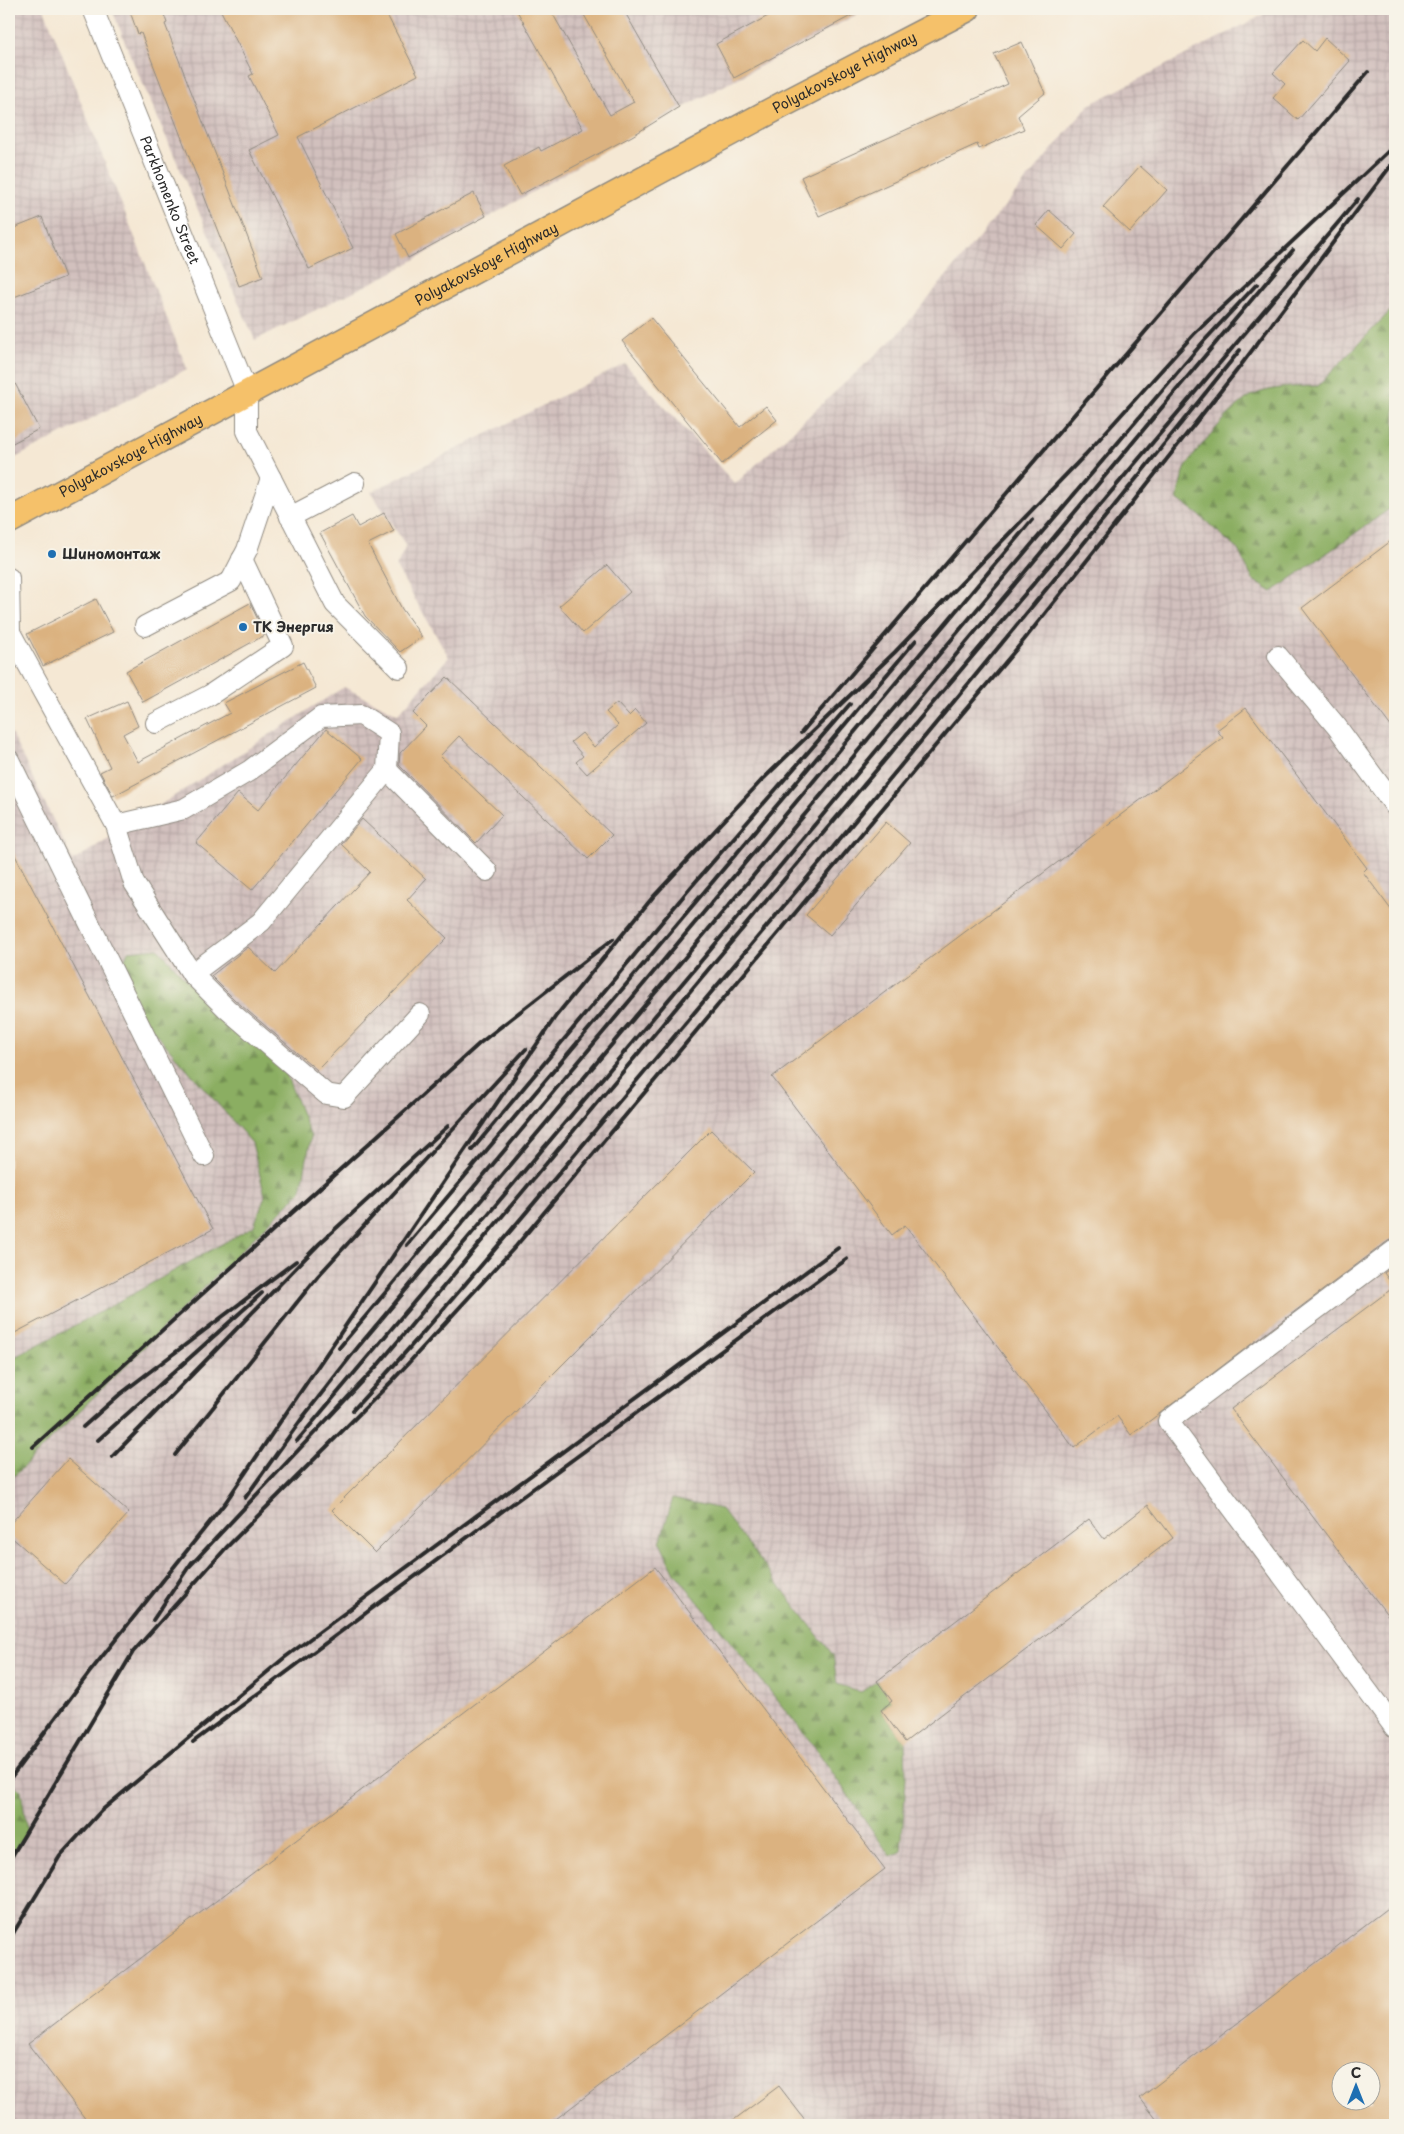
<svg xmlns="http://www.w3.org/2000/svg" width="1404" height="2134" viewBox="0 0 1404 2134" font-family="'Playpen Sans',sans-serif">
	<style>
		.industrial { fill: url(#industrial-grid); fill-rule: evenodd }
		.forest { fill: url(#forest-firs); stroke: #5b6c46 }
		.building { fill: #dbb280; fill-rule: evenodd }
		.lines { fill: none; stroke-linecap: round; stroke-linejoin: round }
		.minor-casing { stroke: #908a80; stroke-width: 22 }
		.major-casing { stroke: #908a80; stroke-width: 28 }
		.minor { stroke: #fff; stroke-width: 20 }
		.major { stroke: #f5c16b; stroke-width: 25 }
		.rail { stroke: #2b2b2b; stroke-width: 4 }
		.poi-dot { fill: #1f6fb2; stroke: #f7f3e8; stroke-width: 2 }
		.labels { text-anchor: middle; stroke-width: 4; stroke-linejoin: round; paint-order: stroke }
		.street-label { font-size: 14px; fill: #2b2b2b; stroke: #f7f3e8 }
		.poi-label { font-size: 14px; font-weight: bold; fill: #2b2b2b; stroke: #f7f3e8; text-anchor: start }
	</style>
	<defs>
		<pattern id="industrial-grid" width="8" height="8" patternUnits="userSpaceOnUse" patternTransform="scale(1.25)"><rect width="8" height="8" fill="#d1c0bd"/><path d="M0 4h8M4 0v8" fill="none" stroke="#b4a5a3"/></pattern>
		<pattern id="forest-firs" width="22" height="20" patternUnits="userSpaceOnUse" patternTransform="scale(1.25)"><rect width="22" height="20" fill="#8bae62"/><path d="M5 1l3.5 6h-7zM16 11l3.5 6h-7z" fill="#728e51"/></pattern>
	</defs>
	<rect width="100%" height="100%" fill="#f7f3e8"/>
	<filter id="ink" filterUnits="userSpaceOnUse"><feTurbulence type="fractalNoise" baseFrequency=".02" numOctaves="2"/><feDisplacementMap in="SourceGraphic" scale="10" xChannelSelector="R" yChannelSelector="G"/><feConvolveMatrix kernelMatrix="1 2 1 2 8 2 1 2 1" color-interpolation-filters="sRGB"/></filter>
	<filter id="wash" filterUnits="userSpaceOnUse"><feTurbulence type="fractalNoise" baseFrequency=".0096" numOctaves="4" result="noise"/><feDisplacementMap in="SourceGraphic" scale="20" xChannelSelector="R" yChannelSelector="G"/><feGaussianBlur stdDeviation="1.12" result="paint"/><feColorMatrix in="noise" values="0 0 0 0 0 0 0 0 0 0 0 0 0 0 0 0 0 1.4 0 .05"/><feComposite in="paint" operator="in"/></filter>
	<g filter="url(#wash)">
		<rect width="100%" height="100%" fill="#f5e8d4"/>
		<g class="industrial">
			<polygon points="9,9 44,9 187,369 9,461"/>
			<polygon points="112,9 867,9 619,142 393,272 255,340 131,57"/>
			<path d="M1274 9H1395V2125H9V729L73 861 344 687 398 714 449 657 396 567 406 546 371 492 625 364 735 484 898 334 1089 105ZM1342 2072H1372V2102H1342Z"/>
		</g>
		<g class="forest">
			<path d="M1395 306V505L1272 592 1253 580 1238 550 1198 514 1177 499C1179 488 1181 479 1185 469 1193 453 1237 401 1253 395 1274 386 1295 387 1318 386Z"/>
			<polygon points="158,948 203,999 281,1061 311,1137 301,1191 9,1481 9,1360 104,1310 254,1226 265,1196 252,1143 137,1012 119,977 128,951"/>
			<polygon points="673,1498 721,1509 833,1655 837,1684 861,1692 877,1681 892,1701 881,1710 905,1742 906,1778 901,1852 890,1856 814,1746 675,1573 660,1542"/>
			<polygon points="9,1784 21,1790 27,1831 9,1861"/>
		</g>
		<g id="blocks">
			<g class="building">
				<polygon points="129,9 162,9 167,23 165,24 263,277 239,286 141,33 138,34"/>
				<polygon points="220,9 384,9 418,75 298,137 353,248 309,269 249,150 279,135 249,76 253,74"/>
				<polygon points="516,9 550,9 610,115 634,102 584,15 587,13 584,9 623,9 679,107 632,136 520,195 504,166 539,147 541,151 583,129"/>
				<polygon points="781,9 864,9 734,78 716,44"/>
				<polygon points="1325,38 1350,61 1298,120 1273,98 1285,84 1273,73 1303,40 1315,51"/>
				<polygon points="1022,42 1045,93 1018,116 1024,129 979,149 977,144 819,216 801,177 1008,84 994,54"/>
				<polygon points="1140,166 1167,190 1130,232 1103,207"/>
				<polygon points="474,193 486,216 408,258 396,234"/>
				<polygon points="1049,210 1076,234 1063,249 1036,225"/>
				<polygon points="42,217 65,277 9,299 9,230"/>
				<polygon points="651,318 740,427 766,406 777,420 722,464 622,341"/>
				<polygon points="9,372 39,429 9,445"/>
				<polygon points="384,513 394,531 368,544 402,609 422,637 400,652 365,616 320,533 352,516 358,527"/>
				<polygon points="1395,538 1395,732 1302,608"/>
				<polygon points="607,565 630,592 583,633 559,606"/>
				<polygon points="96,599 113,632 43,666 27,634"/>
				<polygon points="250,603 265,635 143,702 126,671"/>
				<polygon points="303,662 316,688 113,796 100,772 110,767 87,719 127,701 138,726 123,734 138,762 230,713 224,703"/>
				<polygon points="447,677 612,835 588,859 459,736 440,756 502,815 476,843 399,765 400,753 426,726 413,713"/>
				<polygon points="617,703 629,716 635,710 646,723 587,774 576,762 583,756 571,742 582,733 594,747 618,725 606,712"/>
				<polygon points="1246,708 1367,868 1363,872 1395,915 1395,1238 1388,1241 1131,1435 1117,1416 1074,1448 905,1225 892,1235 772,1077 1223,738 1217,730"/>
				<polygon points="326,729 362,759 252,890 196,843 238,793 258,810"/>
				<polygon points="362,819 426,879 407,900 447,938 317,1070 235,1000 211,976 248,947 275,973 370,872 341,844"/>
				<polygon points="886,822 910,843 830,935 806,915"/>
				<polygon points="9,844 213,1229 9,1336"/>
				<polygon points="711,1130 754,1172 375,1553 332,1510"/>
				<polygon points="1395,1265 1395,1625 1231,1409 1394,1287 1384,1273"/>
				<polygon points="68,1459 129,1513 65,1584 9,1535 9,1525"/>
				<polygon points="1148,1505 1173,1538 905,1742 881,1710 892,1701 877,1681 1089,1519 1104,1539"/>
				<polygon points="655,1567 885,1869 548,2125 90,2125 28,2044"/>
				<path d="M1395 1902V2125H1161L1140 2098ZM1342 2072H1372V2102H1342Z"/>
				<polygon points="779,2086 809,2125 727,2125"/>
			</g>
		</g>
	</g>
	<g filter="url(#ink)">
		<use href="#blocks" fill-opacity="0" stroke="#908a80" stroke-width="1"/>
		<g class="lines">
			<defs>
				<g id="minor">
					<path id="s1" d="M93 9 247 392V431L335 604 399 668"/>
					<polyline points="290,517 355,483"/>
					<polyline points="9,578 10,632 116,825 184,809 249,771 321,717 361,715 389,733 387,770 261,922 192,974 227,1009 326,1094 344,1097 420,1014"/>
					<polyline points="145,626 231,581 247,550 271,478"/>
					<polyline points="1278,656 1337,727 1395,806"/>
					<polyline points="156,723 210,695 283,646 242,559"/>
					<polyline points="9,760 204,1156"/>
					<polyline points="387,770 487,871"/>
					<polyline points="116,825 134,883 192,974"/>
					<polyline points="1395,1250 1168,1421 1395,1728"/>
				</g>
				<g id="major">
					<path id="s2" d="M9 521 782 105 967 9"/>
				</g>
			</defs>
			<use href="#minor" class="minor-casing"/>
			<use href="#major" class="major-casing"/>
			<use href="#minor" class="minor"/>
			<use href="#major" class="major"/>
			<g class="rail">
				<polyline points="801,733 1368,72"/>
				<polyline points="472,1150 691,887 850,704"/>
				<polyline points="407,1245 916,640"/>
				<polyline points="339,1348 1032,520"/>
				<path d="M353 1410C460 1295 559 1172 661 1052 857 820 1050 587 1240 350"/>
				<polyline points="83,1427 119,1395 296,1261"/>
				<polyline points="98,1440 262,1293"/>
				<polyline points="297,1441 712,948 1293,250"/>
				<polyline points="33,1447 480,1043 613,939"/>
				<polyline points="175,1455 318,1276 526,1049"/>
				<polyline points="112,1457 320,1243 448,1126"/>
				<polyline points="245,1498 303,1417 358,1347 999,583 1204,341 1257,284"/>
				<polyline points="189,1567 378,1365 712,965 1358,199"/>
				<polyline points="153,1620 192,1562"/>
				<polyline points="193,1742 508,1507 847,1259"/>
				<polyline points="9,1780 89,1673 225,1503 556,1016 653,897 761,781 895,652 1085,455 1195,333 1395,145"/>
				<polyline points="9,1861 133,1652 226,1548 392,1381 516,1246 1024,640 1238,369 1395,160"/>
				<polyline points="9,1940 60,1856 101,1811 284,1658 838,1248"/>
			</g>
		</g>
	</g>
	<g class="poi-dot">
		<circle cx="52" cy="554" r="5"/>
		<circle cx="243" cy="627" r="5"/>
	</g>
	<g class="labels">
		<g class="street-label">
			<text dy="5" stroke="none"><textPath href="#s2" startOffset="948">Polyakovskoye Highway</textPath></text>
			<text dy="5" stroke="none"><textPath href="#s1" startOffset="206">Parkhomenko Street</textPath></text>
			<text dy="5" stroke="none"><textPath href="#s2" startOffset="542">Polyakovskoye Highway</textPath></text>
			<text dy="5" stroke="none"><textPath href="#s2" startOffset="138">Polyakovskoye Highway</textPath></text>
		</g>
		<g class="poi-label">
			<text x="62" y="559">Шиномонтаж</text>
			<text x="253" y="632">ТК Энергия</text>
		</g>
	</g>
	<rect width="1404" height="2134" fill="none" stroke="#f7f3e8" stroke-width="30"/>
	<g transform="translate(1356 2086)"><circle r="24" fill="#f7f3e8" stroke="#a5a39c"/>
	<path d="M0-4L9 19L0 12L-9 19Z" fill="#1f6fb2"/>
	<text y="-8" font-size="14" font-weight="bold" text-anchor="middle" fill="#2b2b2b">С</text>
	</g>
</svg>
